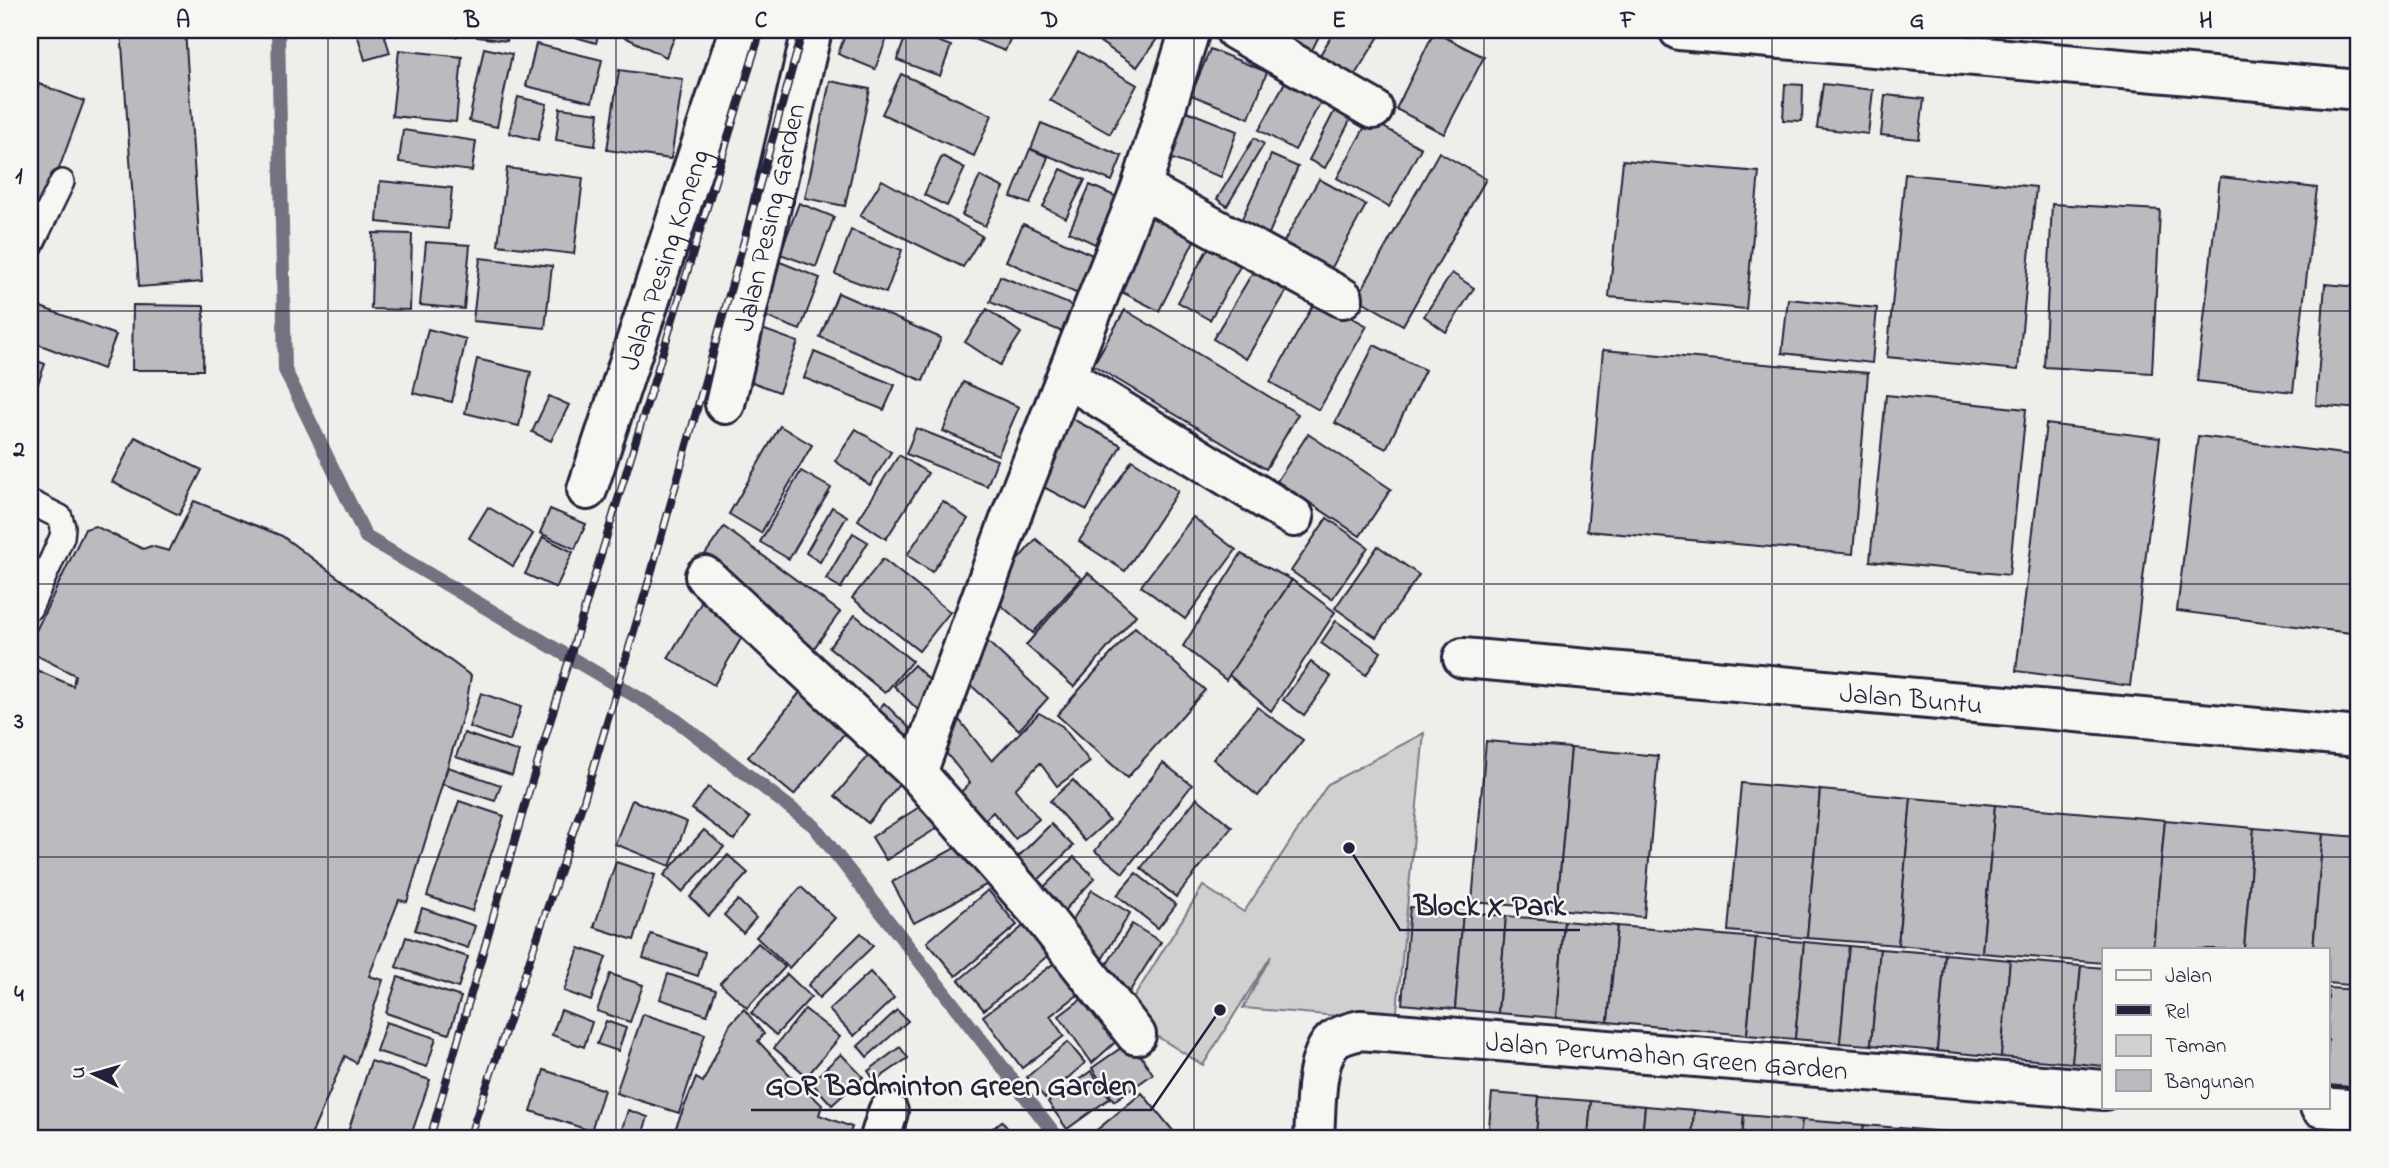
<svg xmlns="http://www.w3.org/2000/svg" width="2389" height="1168" viewBox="0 0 2389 1168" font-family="'Indie Flower',sans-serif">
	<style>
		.green { fill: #d0d0d1; stroke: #797986; stroke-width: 2 }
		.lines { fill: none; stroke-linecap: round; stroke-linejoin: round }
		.stream { stroke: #727281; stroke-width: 14 }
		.building { fill: #bbbbbf; stroke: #22223b; stroke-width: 2 }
		.lane-casing { stroke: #22223b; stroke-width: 28 }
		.street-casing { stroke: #22223b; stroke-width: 44 }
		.lane { stroke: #f6f6f2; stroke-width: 23 }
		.street { stroke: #f6f6f2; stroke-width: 38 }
		.rail-casing { stroke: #22223b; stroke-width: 8 }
		.rail { stroke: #f6f6f2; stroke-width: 5; stroke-dasharray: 16; stroke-linecap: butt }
		.grid { fill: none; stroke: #22223b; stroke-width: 2; stroke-opacity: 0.55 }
		.labels { text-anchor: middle; stroke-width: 5; stroke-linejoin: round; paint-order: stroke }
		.street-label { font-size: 28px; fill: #22223b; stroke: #f6f6f2 }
		.leader { fill: none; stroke: #22223b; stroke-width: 2.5 }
		.callout-dot { fill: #22223b; stroke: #f6f6f2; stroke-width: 2.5 }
		.callout-label { font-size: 30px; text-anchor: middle; font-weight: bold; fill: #22223b; stroke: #f6f6f2; stroke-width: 5; stroke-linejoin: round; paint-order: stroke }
		.neatline { fill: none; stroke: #22223b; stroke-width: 2.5 }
		.grid-label { font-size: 23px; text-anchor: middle; font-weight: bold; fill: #22223b }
	</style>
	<rect width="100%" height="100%" fill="#eeeeeb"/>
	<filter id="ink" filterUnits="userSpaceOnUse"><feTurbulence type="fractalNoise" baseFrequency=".0143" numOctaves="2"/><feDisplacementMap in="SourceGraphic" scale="14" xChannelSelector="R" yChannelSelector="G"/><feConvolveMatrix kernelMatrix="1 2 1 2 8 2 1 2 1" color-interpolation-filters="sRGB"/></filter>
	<g filter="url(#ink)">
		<polygon class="green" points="1424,733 1396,1021 1243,1008 1271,956 1203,1065 1123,1015 1203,886 1244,912 1328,784"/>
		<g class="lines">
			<polyline class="stream" points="278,30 285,370 366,537 676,720 814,826 1058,1138"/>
		</g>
		<g class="building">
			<polygon points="121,30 185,30 202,282 139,287"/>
			<polygon points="356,30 383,30 390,53 365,60"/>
			<polygon points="414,30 458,30 457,37 414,32"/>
			<polygon points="478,30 508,30 507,41 477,37"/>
			<polygon points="551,30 600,30 596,43"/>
			<polygon points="610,30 678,30 666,57"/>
			<polygon points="847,30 890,30 875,69 838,54"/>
			<polygon points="908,30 951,46 940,76 897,60"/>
			<polygon points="971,30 1014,30 1005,51 968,37"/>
			<polygon points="1085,30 1155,30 1161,33 1137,67 1084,31"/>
			<polygon points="1279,30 1322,30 1309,56 1275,38"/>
			<polygon points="1335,30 1383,30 1351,81 1317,60"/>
			<polygon points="1434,32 1484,57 1444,134 1396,109"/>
			<polygon points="536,44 602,60 592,102 526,86"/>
			<polygon points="484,48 512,54 497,127 469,121"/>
			<polygon points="1210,49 1267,72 1249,118 1191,95"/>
			<polygon points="399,50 462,57 456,122 392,116"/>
			<polygon points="1078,51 1137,85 1110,134 1050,100"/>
			<polygon points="619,70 683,79 671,159 607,150"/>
			<polygon points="1291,71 1327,90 1295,150 1259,130"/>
			<polygon points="901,74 992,115 974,156 882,114"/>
			<polygon points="830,81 870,89 845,206 805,198"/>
			<polygon points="39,84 84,101 41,217 30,213 30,108"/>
			<polygon points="1785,84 1803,85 1802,121 1783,120"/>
			<polygon points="1823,84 1873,90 1868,134 1817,128"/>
			<polygon points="1885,95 1924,99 1919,139 1881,135"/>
			<polygon points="518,97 547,104 538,140 509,133"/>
			<polygon points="560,108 599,113 595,146 556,140"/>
			<polygon points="1336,108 1352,117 1325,168 1309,160"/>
			<polygon points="1184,110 1237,131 1221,177 1167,157"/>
			<polygon points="1369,119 1421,148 1389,207 1337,178"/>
			<polygon points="1041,123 1122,156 1112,181 1031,149"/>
			<polygon points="403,130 476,141 472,171 399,162"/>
			<polygon points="1254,138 1264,144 1227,206 1217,199"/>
			<polygon points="1030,149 1048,157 1030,204 1011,197"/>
			<polygon points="1439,152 1486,179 1403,325 1357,298"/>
			<polygon points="1271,155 1298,167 1268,236 1240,223"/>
			<polygon points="942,156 965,168 947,206 924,195"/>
			<polygon points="1623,160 1759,172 1746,309 1609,297"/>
			<polygon points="507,168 583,178 574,254 498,245"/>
			<polygon points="1061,169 1085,180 1066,218 1043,207"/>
			<polygon points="1905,174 2036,187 2018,370 1887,357"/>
			<polygon points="980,176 1004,188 985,226 962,215"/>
			<polygon points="2220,177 2317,188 2293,392 2197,381"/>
			<polygon points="1319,179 1366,205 1330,271 1282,245"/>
			<polygon points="882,180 982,236 963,267 860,216"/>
			<polygon points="380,181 452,188 448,229 377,222"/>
			<polygon points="1090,185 1117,197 1095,244 1069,232"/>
			<polygon points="799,203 834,217 816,267 780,254"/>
			<polygon points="2052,204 2160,210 2152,373 2044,367"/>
			<polygon points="1150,211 1197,235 1159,311 1112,287"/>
			<polygon points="1023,224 1097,257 1080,295 1006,261"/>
			<polygon points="851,230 902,250 886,293 835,274"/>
			<polygon points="373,233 412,234 410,310 371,309"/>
			<polygon points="426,242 470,245 464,309 420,305"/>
			<polygon points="1211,243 1243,261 1210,320 1178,302"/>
			<polygon points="480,258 552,266 545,328 473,321"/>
			<polygon points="780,262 820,278 800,330 761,315"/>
			<polygon points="1256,267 1289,287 1246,359 1213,339"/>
			<polygon points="1452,273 1474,288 1446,332 1424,316"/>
			<polygon points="1000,276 1081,309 1070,335 990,302"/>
			<polygon points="2325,284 2359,287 2359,409 2316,405"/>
			<polygon points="838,293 941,338 923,381 820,337"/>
			<polygon points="1317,298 1367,326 1319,410 1270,382"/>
			<polygon points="1788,299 1877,308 1872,363 1782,353"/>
			<polygon points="30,303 116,335 103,369 30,341"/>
			<polygon points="133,305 204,306 203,370 132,370"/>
			<polygon points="987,309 1021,333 1000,365 965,342"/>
			<polygon points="1125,310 1298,414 1266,469 1093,365"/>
			<polygon points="428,329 466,339 452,402 413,393"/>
			<polygon points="762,329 798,342 779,392 744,379"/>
			<polygon points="1374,345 1425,370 1386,449 1335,423"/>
			<polygon points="1603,350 1868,373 1853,554 1587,531"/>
			<polygon points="814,352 895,385 884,410 804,378"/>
			<polygon points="30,358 45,364 30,406"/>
			<polygon points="477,359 531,372 519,426 465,413"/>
			<polygon points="963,382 1019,407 998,455 943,431"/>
			<polygon points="1886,395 2026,409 2009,575 1870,561"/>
			<polygon points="549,396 569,405 551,441 532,432"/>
			<polygon points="1069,417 1121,445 1087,510 1034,482"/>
			<polygon points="2046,424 2160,438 2130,686 2016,671"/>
			<polygon points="780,426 812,445 761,533 729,514"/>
			<polygon points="916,428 997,460 987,486 906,454"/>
			<polygon points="856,429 891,452 870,485 835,461"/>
			<polygon points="1308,434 1391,489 1360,536 1277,481"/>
			<polygon points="2198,436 2359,456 2359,634 2177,611"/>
			<polygon points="135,437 202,470 179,515 112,482"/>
			<polygon points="899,455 928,473 886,539 858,520"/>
			<polygon points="1132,460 1178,491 1125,571 1079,541"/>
			<polygon points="801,471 831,488 789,559 760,542"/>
			<polygon points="194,501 282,536 471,676 466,705 407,902 399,900 369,976 383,980 356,1063 345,1056 310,1138 30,1138 30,667 73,686 75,675 30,652 30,643 85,529 95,526 143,549 151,546 169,551"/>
			<polygon points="943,501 968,519 932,572 907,555"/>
			<polygon points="488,507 533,534 513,566 469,538"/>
			<polygon points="832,507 847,516 820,562 806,553"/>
			<polygon points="550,509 586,524 575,549 540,533"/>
			<polygon points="1193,517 1236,550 1185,619 1141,586"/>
			<polygon points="1327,518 1368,547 1332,599 1291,571"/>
			<polygon points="724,527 840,612 814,648 699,563"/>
			<polygon points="853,533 868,542 841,588 826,579"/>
			<polygon points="543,537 573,552 556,588 525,574"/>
			<polygon points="1036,539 1081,578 1033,633 988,594"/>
			<polygon points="1378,546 1419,575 1376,637 1335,608"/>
			<polygon points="1241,554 1292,580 1226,680 1183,646"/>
			<polygon points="883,559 950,612 919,651 852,598"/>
			<polygon points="1088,573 1136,615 1074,687 1026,645"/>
			<polygon points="1292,580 1335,612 1271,711 1229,675"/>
			<polygon points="704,598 749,625 714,685 668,658"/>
			<polygon points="855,615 912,661 885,693 829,647"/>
			<polygon points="1336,621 1381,652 1366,675 1321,643"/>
			<polygon points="1135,627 1205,690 1127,778 1057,715"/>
			<polygon points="988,642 1048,698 1019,730 959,674"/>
			<polygon points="1311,662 1331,677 1304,715 1283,700"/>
			<polygon points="914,665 944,694 923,715 894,686"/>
			<polygon points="801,691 848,729 794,795 748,757"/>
			<polygon points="481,693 521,707 510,741 469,727"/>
			<polygon points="884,703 927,745 913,759 872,717"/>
			<polygon points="1257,707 1303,740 1258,796 1213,759"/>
			<polygon points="1039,713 1062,726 1090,762 1057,786 1040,763 1015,789 1039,819 1015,839 993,812 977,827 951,802 970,783 932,735 956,716 992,761"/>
			<polygon points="464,733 519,752 512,775 456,757"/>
			<polygon points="1486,741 1571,748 1557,909 1472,902"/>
			<polygon points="878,744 910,771 868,823 835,796"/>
			<polygon points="1571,748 1658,756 1644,917 1557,909"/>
			<polygon points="1163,763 1192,785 1123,873 1095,851"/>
			<polygon points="448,767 501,785 495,801 442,784"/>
			<polygon points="1073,780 1109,820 1085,841 1050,801"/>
			<polygon points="1741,783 1820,790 1807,938 1728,931"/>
			<polygon points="708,787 750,818 734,840 692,809"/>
			<polygon points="1820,790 1911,798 1898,945 1807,938"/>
			<polygon points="935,797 950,820 886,860 872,837"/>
			<polygon points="1197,798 1232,827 1176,897 1141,868"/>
			<polygon points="1911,798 1995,805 1982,953 1898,945"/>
			<polygon points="632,800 687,822 670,866 615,844"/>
			<polygon points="459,801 504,816 472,911 427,896"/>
			<polygon points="1995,805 2165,820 2153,949 2104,949 2104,963 1982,953"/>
			<polygon points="2165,820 2254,828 2244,949 2153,949"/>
			<polygon points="1051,824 1073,846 1027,891 1006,869"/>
			<polygon points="2254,828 2323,834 2313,949 2244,949"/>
			<polygon points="704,830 724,847 682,892 664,875"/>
			<polygon points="2323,834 2359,837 2359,986 2328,983 2328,949 2313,949"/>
			<polygon points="966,842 988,884 914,923 892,882"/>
			<polygon points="728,855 748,873 709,916 690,897"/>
			<polygon points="1074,857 1095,878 1057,918 1035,896"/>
			<polygon points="616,862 655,875 634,940 594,927"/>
			<polygon points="1136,873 1176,905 1158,928 1117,895"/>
			<polygon points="801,887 835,918 789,968 756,937"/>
			<polygon points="988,890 1017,925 956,976 927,942"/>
			<polygon points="1092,890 1130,913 1101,961 1062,936"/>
			<polygon points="738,900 756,918 743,933 724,915"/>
			<polygon points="1410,907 1463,912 1455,1009 1402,1004"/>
			<polygon points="422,908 475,926 468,948 415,930"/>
			<polygon points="1463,912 1506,916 1498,1013 1455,1009"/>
			<polygon points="1506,916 1564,921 1556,1018 1498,1013"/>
			<polygon points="1034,917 1059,946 984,1010 959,980"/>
			<polygon points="1564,921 1617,926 1608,1022 1556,1018"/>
			<polygon points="1132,924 1161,942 1124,1000 1096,982"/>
			<polygon points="1617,926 1756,938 1747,1035 1608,1022"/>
			<polygon points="861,933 873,946 819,998 808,985"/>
			<polygon points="651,934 705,952 698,976 643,958"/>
			<polygon points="406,937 468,957 458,988 396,967"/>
			<polygon points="1756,938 1804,942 1795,1039 1747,1035"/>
			<polygon points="1804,942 1849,946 1840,1043 1795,1039"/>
			<polygon points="758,943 785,967 747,1008 720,983"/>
			<polygon points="1849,946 1880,949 1871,1045 1840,1043"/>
			<polygon points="579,948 606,957 591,1001 564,991"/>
			<polygon points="1880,949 1945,954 1937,1051 1871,1045"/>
			<polygon points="1068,953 1091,985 1050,1016 1064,1036 1022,1068 983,1016"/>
			<polygon points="1945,954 2010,960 2001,1057 1937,1051"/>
			<polygon points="2010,960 2081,966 2072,1063 2001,1057"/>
			<polygon points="2081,966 2104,968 2104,1066 2072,1063"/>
			<polygon points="870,972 894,998 854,1036 829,1010"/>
			<polygon points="610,974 643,985 630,1022 597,1011"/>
			<polygon points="668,974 716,990 707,1015 660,999"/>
			<polygon points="787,974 811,997 776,1035 751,1013"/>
			<polygon points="398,977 461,997 449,1034 386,1013"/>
			<polygon points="2328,988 2359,990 2351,1087 2328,1085"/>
			<polygon points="1092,991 1121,1037 1092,1063 1059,1016"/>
			<polygon points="744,1009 764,1034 758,1041 787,1072 822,1105 819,1115 852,1127 848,1138 680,1138 681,1136 674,1132 696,1078 703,1082 730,1024"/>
			<polygon points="805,1009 840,1037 807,1076 774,1048"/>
			<polygon points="561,1010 592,1022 584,1047 552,1035"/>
			<polygon points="897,1010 908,1021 867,1057 858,1046"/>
			<polygon points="643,1014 705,1034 679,1113 616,1093"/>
			<polygon points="606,1021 626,1028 618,1051 597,1044"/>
			<polygon points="386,1022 436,1038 427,1067 376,1051"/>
			<polygon points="1131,1041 1153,1074 1114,1101 1092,1068"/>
			<polygon points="1068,1042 1085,1063 1045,1098 1027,1077"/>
			<polygon points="900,1047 908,1058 875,1081 868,1071"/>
			<polygon points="841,1054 863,1077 832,1105 811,1082"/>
			<polygon points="371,1061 430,1080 410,1138 346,1138"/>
			<polygon points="544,1070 604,1090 591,1131 531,1111"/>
			<polygon points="1091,1071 1110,1098 1067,1129 1048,1102"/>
			<polygon points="1142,1093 1179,1138 1087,1138"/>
			<polygon points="1492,1093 1539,1097 1536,1138 1488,1138"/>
			<polygon points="1539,1097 1591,1101 1588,1138 1536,1138"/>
			<polygon points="1591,1101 1645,1106 1642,1138 1588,1138"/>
			<polygon points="1645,1106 1694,1110 1692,1138 1642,1138"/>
			<polygon points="628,1110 648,1117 641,1138 619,1138"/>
			<polygon points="1694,1110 1744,1115 1742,1138 1692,1138"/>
			<polygon points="1744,1115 1802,1120 1800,1138 1742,1138"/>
			<polygon points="1802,1120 1864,1125 1862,1138 1800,1138"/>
			<polygon points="1002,1121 1015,1138 980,1138"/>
			<polygon points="1864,1125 1911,1129 1910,1138 1862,1138"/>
			<polygon points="1911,1129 1983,1135 1982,1138 1910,1138"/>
		</g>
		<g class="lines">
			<defs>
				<g id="lane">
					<polyline points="30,248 62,182"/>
					<polyline points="30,502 60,517 63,527 62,537 30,608"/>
				</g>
				<g id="street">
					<polyline points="1235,30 1373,109"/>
					<polyline points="1679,30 2359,90"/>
					<polyline points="1141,188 1343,298"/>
					<polyline points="1066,377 1294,517"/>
					<path id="s1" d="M725 404 812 30"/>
					<path id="s2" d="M587 490 739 30"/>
					<polyline points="705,576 917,773 1043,917 1136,1035"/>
					<path id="s3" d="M1463 658 2359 737"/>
					<polyline points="917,773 1016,503 1141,188 1190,30"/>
					<polyline points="2320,1107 2359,1110"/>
					<polyline points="880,1138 888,1112"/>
					<path id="s4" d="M1314 1138C1316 1112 1314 1065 1330 1044 1336 1036 1349 1033 1360 1030L2104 1090"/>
				</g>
			</defs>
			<use href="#lane" class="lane-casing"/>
			<use href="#street" class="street-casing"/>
			<use href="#lane" class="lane"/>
			<use href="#street" class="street"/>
			<defs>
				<g id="rail">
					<polyline points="430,1138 529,791 761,30"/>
					<polyline points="469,1138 584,800 652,570 803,30"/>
				</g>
			</defs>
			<use href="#rail" class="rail-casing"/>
			<use href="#rail" class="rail"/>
		</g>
	</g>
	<path class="grid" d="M328 30V1138M616 30V1138M906 30V1138M1194 30V1138M1484 30V1138M1772 30V1138M2062 30V1138M30 311H2359M30 584H2359M30 857H2359"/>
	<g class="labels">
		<g class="street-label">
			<text dy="10" stroke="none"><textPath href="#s1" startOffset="192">Jalan Pesing Garden</textPath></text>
			<text dy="10" stroke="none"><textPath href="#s2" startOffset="243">Jalan Pesing Koneng</textPath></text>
			<text dy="10" stroke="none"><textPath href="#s3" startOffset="450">Jalan Buntu</textPath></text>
			<text dy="10" stroke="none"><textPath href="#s4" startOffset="438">Jalan Perumahan Green Garden</textPath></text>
		</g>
	</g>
	<path class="leader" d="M1349 848L1400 930H1580M1220 1010L1151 1110H751"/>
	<g class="callout-dot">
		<circle cx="1349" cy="848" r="7"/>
		<circle cx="1220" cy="1010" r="7"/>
	</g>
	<g class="callout-label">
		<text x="1490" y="915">Block X Park</text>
		<text x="951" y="1095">GOR Badminton Green Garden</text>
	</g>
	<rect width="2389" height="1168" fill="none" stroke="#f6f6f2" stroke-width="77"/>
	<rect x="2102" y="948" width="228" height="161" fill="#f6f6f2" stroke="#a1a1a9" stroke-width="2"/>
	<rect x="2116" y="970" width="35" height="10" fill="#f6f6f2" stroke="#a1a1a9" stroke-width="2"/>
	<text x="2165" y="982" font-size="21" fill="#22223b">Jalan</text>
	<rect x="2116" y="1005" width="35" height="10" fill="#22223b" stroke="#a1a1a9" stroke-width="2"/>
	<text x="2165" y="1018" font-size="21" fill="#22223b">Rel</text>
	<rect x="2116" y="1035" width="35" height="21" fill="#d0d0d1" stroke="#a1a1a9" stroke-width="2"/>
	<text x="2165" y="1052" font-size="21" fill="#22223b">Taman</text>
	<rect x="2116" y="1070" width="35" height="21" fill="#bbbbbf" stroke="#a1a1a9" stroke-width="2"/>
	<text x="2165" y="1088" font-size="21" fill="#22223b">Bangunan</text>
	<g transform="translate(94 1074) rotate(275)" stroke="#f6f6f2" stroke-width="5" paint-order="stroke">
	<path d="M0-5L12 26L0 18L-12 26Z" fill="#22223b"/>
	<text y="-10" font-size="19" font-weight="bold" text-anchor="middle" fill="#22223b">U</text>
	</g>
	<rect x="38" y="38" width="2312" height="1092" class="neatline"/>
	<g class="grid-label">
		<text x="183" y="27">A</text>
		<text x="472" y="27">B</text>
		<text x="761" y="27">C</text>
		<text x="1050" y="27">D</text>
		<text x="1339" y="27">E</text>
		<text x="1628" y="27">F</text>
		<text x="1917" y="27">G</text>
		<text x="2206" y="27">H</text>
		<text x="19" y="183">1</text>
		<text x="19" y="456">2</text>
		<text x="19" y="728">3</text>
		<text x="19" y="1001">4</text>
	</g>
</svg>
